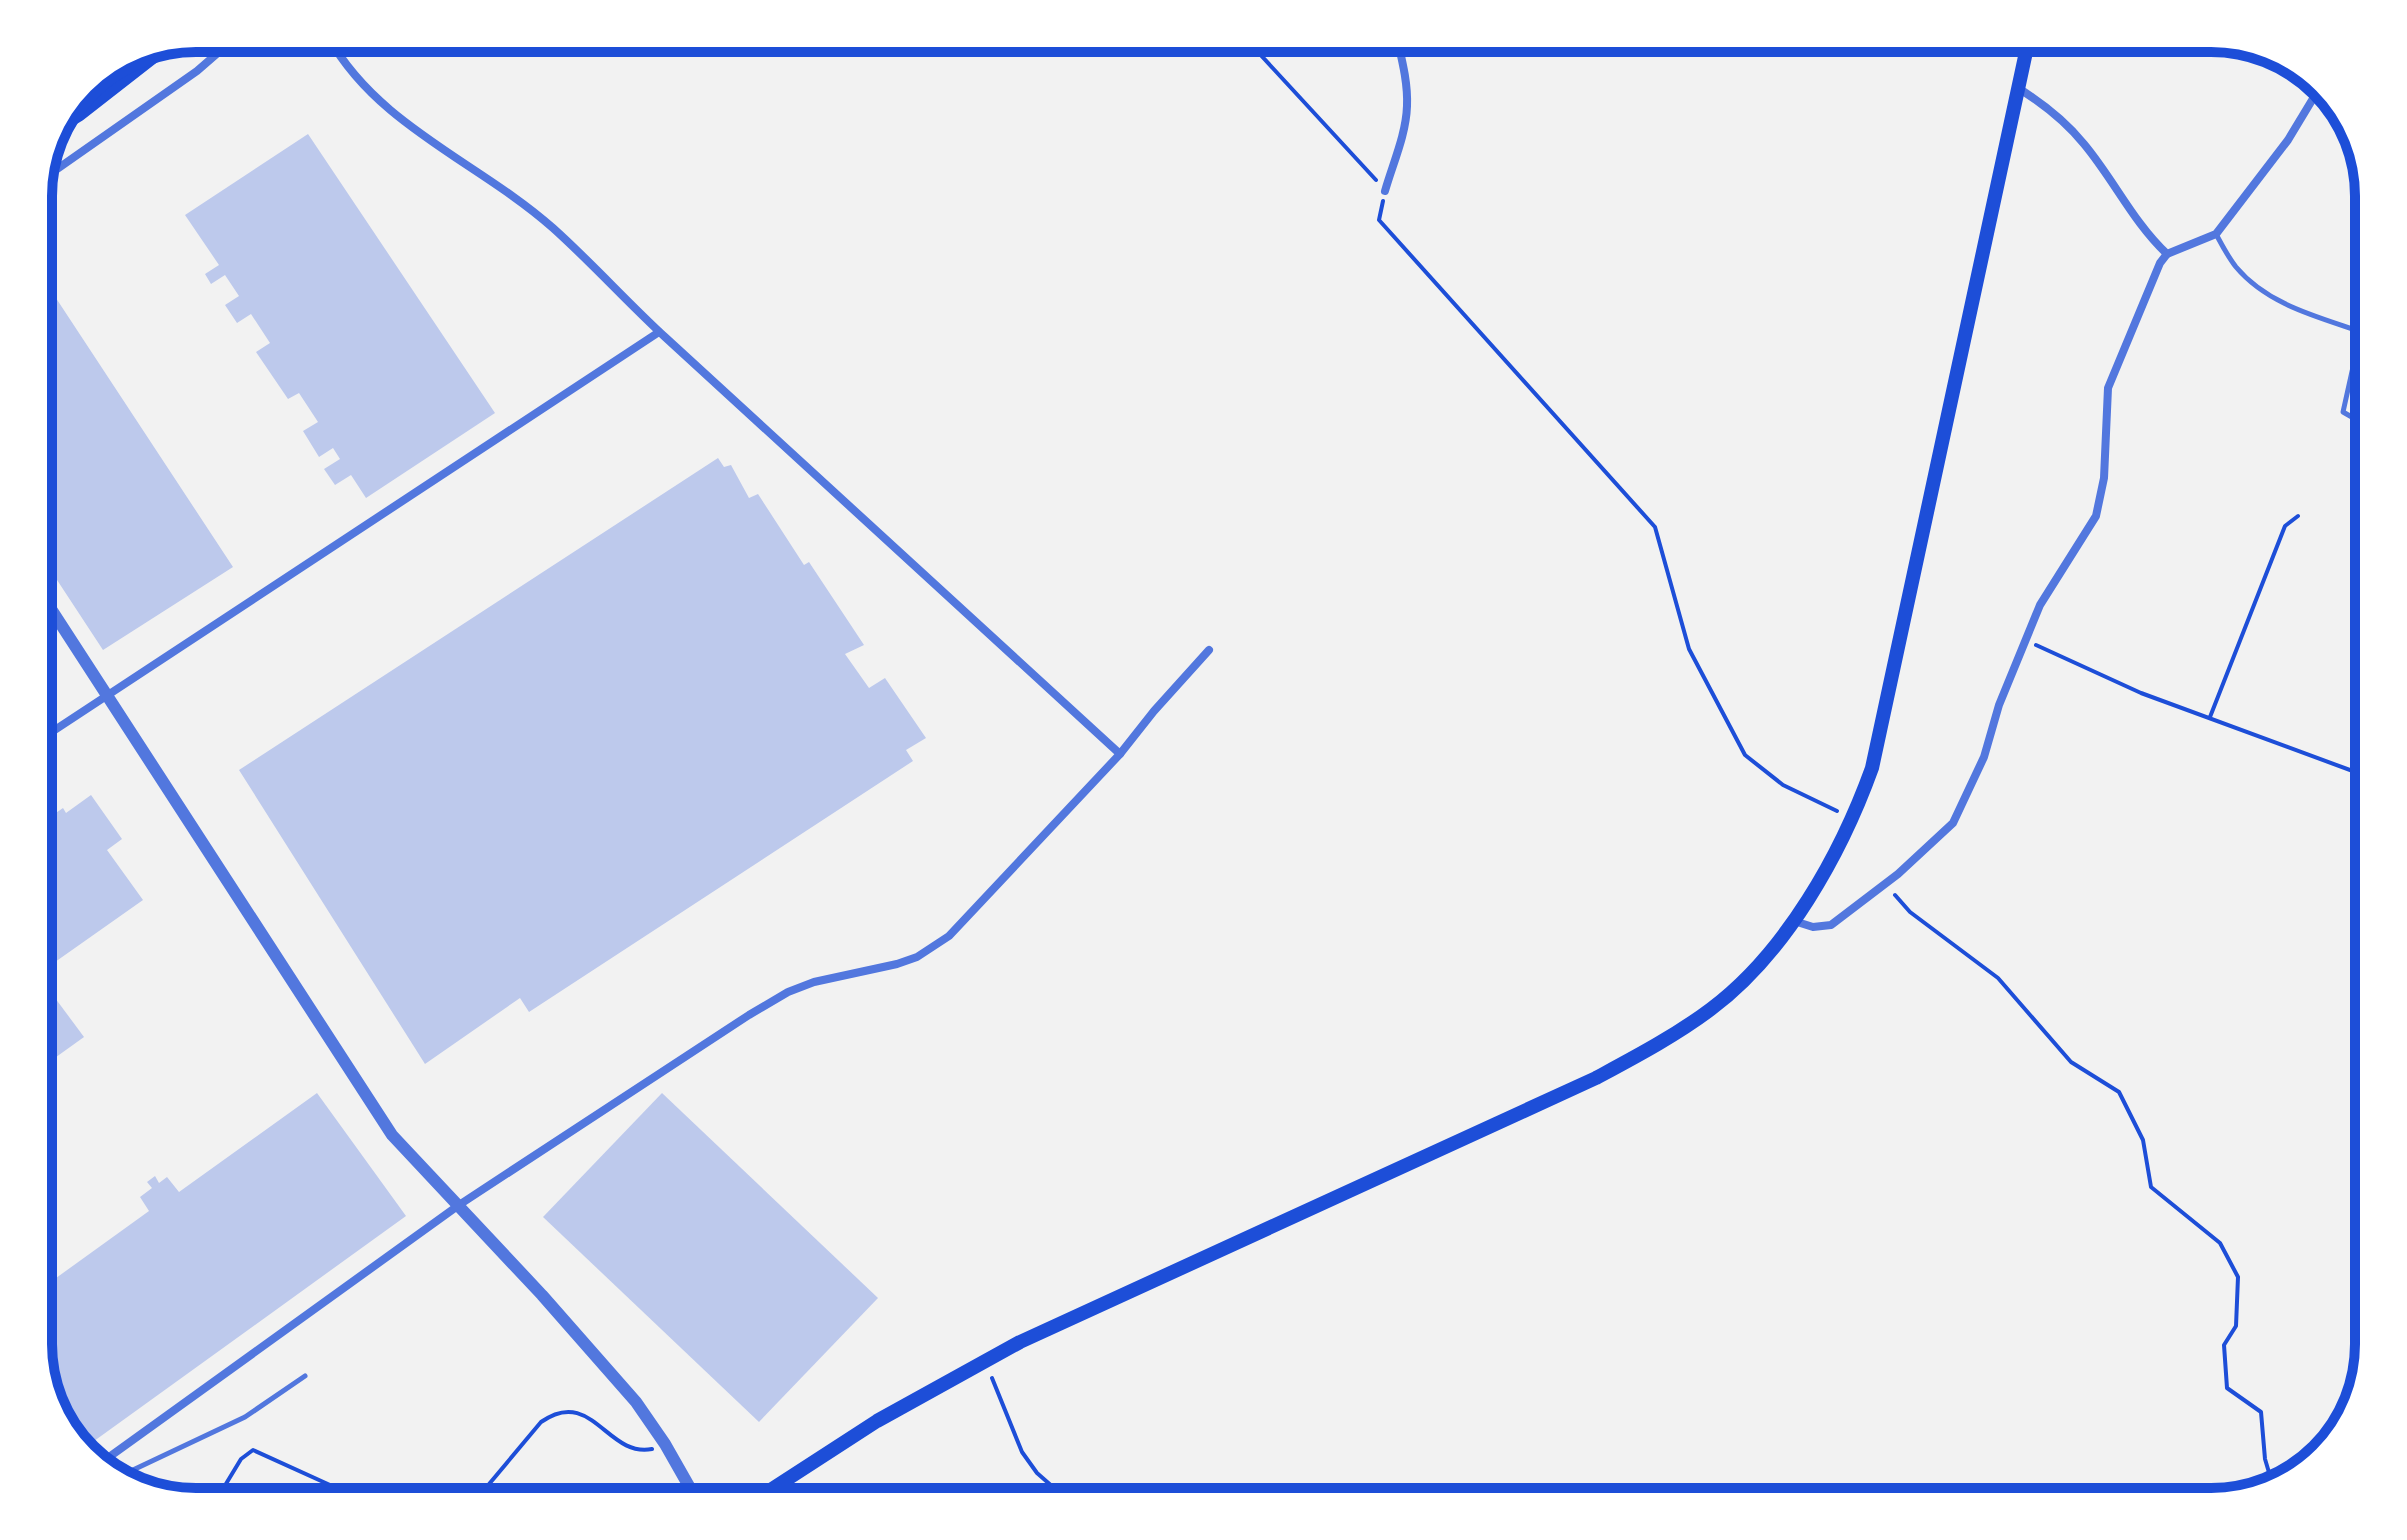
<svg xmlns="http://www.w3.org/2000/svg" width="2407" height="1540" viewBox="0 0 2407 1540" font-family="'Varela Round',sans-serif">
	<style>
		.building { fill: #bdc9ec }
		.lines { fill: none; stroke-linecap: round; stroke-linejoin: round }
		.path { stroke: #1d4ed8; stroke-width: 4 }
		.service { stroke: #5277de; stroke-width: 5 }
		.minor { stroke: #5277de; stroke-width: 8 }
		.tertiary { stroke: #5277de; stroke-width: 12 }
		.secondary { stroke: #1d4ed8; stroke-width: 14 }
		.trunk { stroke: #1d4ed8; stroke-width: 16 }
		.rim { fill: none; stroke: #1d4ed8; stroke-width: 10 }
	</style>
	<rect width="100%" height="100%" fill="#f2f2f2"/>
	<g class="building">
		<polygon points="308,134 495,413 366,498 351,475 335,485 324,469 340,459 333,448 319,457 303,431 318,422 299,393 288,399 256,352 270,343 251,314 237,323 225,305 239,296 225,275 211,284 205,274 219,265 185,215"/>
		<polygon points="45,267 57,283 50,289 233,567 103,650 38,551 38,271"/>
		<polygon points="718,458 724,467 731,465 749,498 758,494 804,565 809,562 864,645 845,654 869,688 885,678 926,738 906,750 913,761 529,1012 520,998 425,1064 239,770"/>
		<polygon points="91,795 122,839 107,850 143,900 38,974 40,831 38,826 42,823 45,827 53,822 50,817 63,808 66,813"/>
		<polygon points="38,975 84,1037 38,1070"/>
		<polygon points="317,1093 406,1216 83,1449 56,1414 38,1354 38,1291 149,1211 140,1197 152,1188 147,1182 155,1176 159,1183 167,1177 179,1192"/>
		<polygon points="662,1093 878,1298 759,1422 543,1217"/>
	</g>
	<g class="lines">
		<g class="path">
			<polyline points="1245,38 1376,180"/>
			<polyline points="1383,201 1379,220 1655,527 1689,649 1745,755 1783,785 1837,811"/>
			<polyline points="2036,645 2141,693 2369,777"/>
			<polyline points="2210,717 2285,526 2298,516"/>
			<polyline points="1895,895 1910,912 1998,978 2071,1062 2119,1092 2143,1140 2151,1187 2220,1243 2238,1277 2236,1326 2224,1345 2227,1388 2261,1412 2265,1459 2273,1486"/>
			<polyline points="992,1378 1022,1452 1037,1473 1070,1502"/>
			<polyline points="215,1502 241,1459 253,1450 330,1485 359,1494 403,1502"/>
			<path d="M474 1502 541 1422C592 1386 607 1458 652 1449"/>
		</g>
		<g class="service">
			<path d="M2216 234C2222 245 2228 257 2236 267 2267 304 2315 316 2359 331"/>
			<polyline points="2368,443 2357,420 2343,412 2369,295"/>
			<polyline points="116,1478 245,1417 305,1376"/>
		</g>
		<g class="minor">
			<path d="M2018 88C2042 103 2066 122 2084 144 2114 180 2133 222 2167 254L2216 234 2288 140 2320 87"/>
			<polyline points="40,181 197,71 235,38"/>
			<path d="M1385 191C1393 163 1406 135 1407 106 1408 83 1402 60 1397 38"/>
			<polyline points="38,741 659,332"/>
			<polyline points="1120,754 1154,711 1209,650"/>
			<polyline points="1794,921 1813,927 1831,925 1898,874 1953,823 1984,757 1999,705 2040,605 2096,516 2104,478 2108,388 2160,263 2167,254"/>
			<path d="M98 1465 459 1205 749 1015 788 992 814 982 897 964 917 957 949 936 1120 754C969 615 817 476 665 337 627 302 592 263 553 228 480 163 378 126 329 38"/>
		</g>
		<polyline class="tertiary" points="38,589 392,1135 542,1295 636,1402 665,1444 698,1502"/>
		<path class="secondary" d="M752 1502 877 1421 1020 1342 1596 1078C1635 1057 1675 1036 1711 1009 1786 953 1841 854 1872 768L2029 38"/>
		<polyline class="trunk" points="53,129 78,114 169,43"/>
	</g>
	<path d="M0 0H2407V1540H0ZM196 52H2211A144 144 0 0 1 2355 196V1344A144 144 0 0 1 2211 1488H196A144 144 0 0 1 52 1344V196A144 144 0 0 1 196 52Z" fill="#fff" fill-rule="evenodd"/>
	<path class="rim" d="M196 52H2211A144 144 0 0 1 2355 196V1344A144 144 0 0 1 2211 1488H196A144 144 0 0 1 52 1344V196A144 144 0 0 1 196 52Z"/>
</svg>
